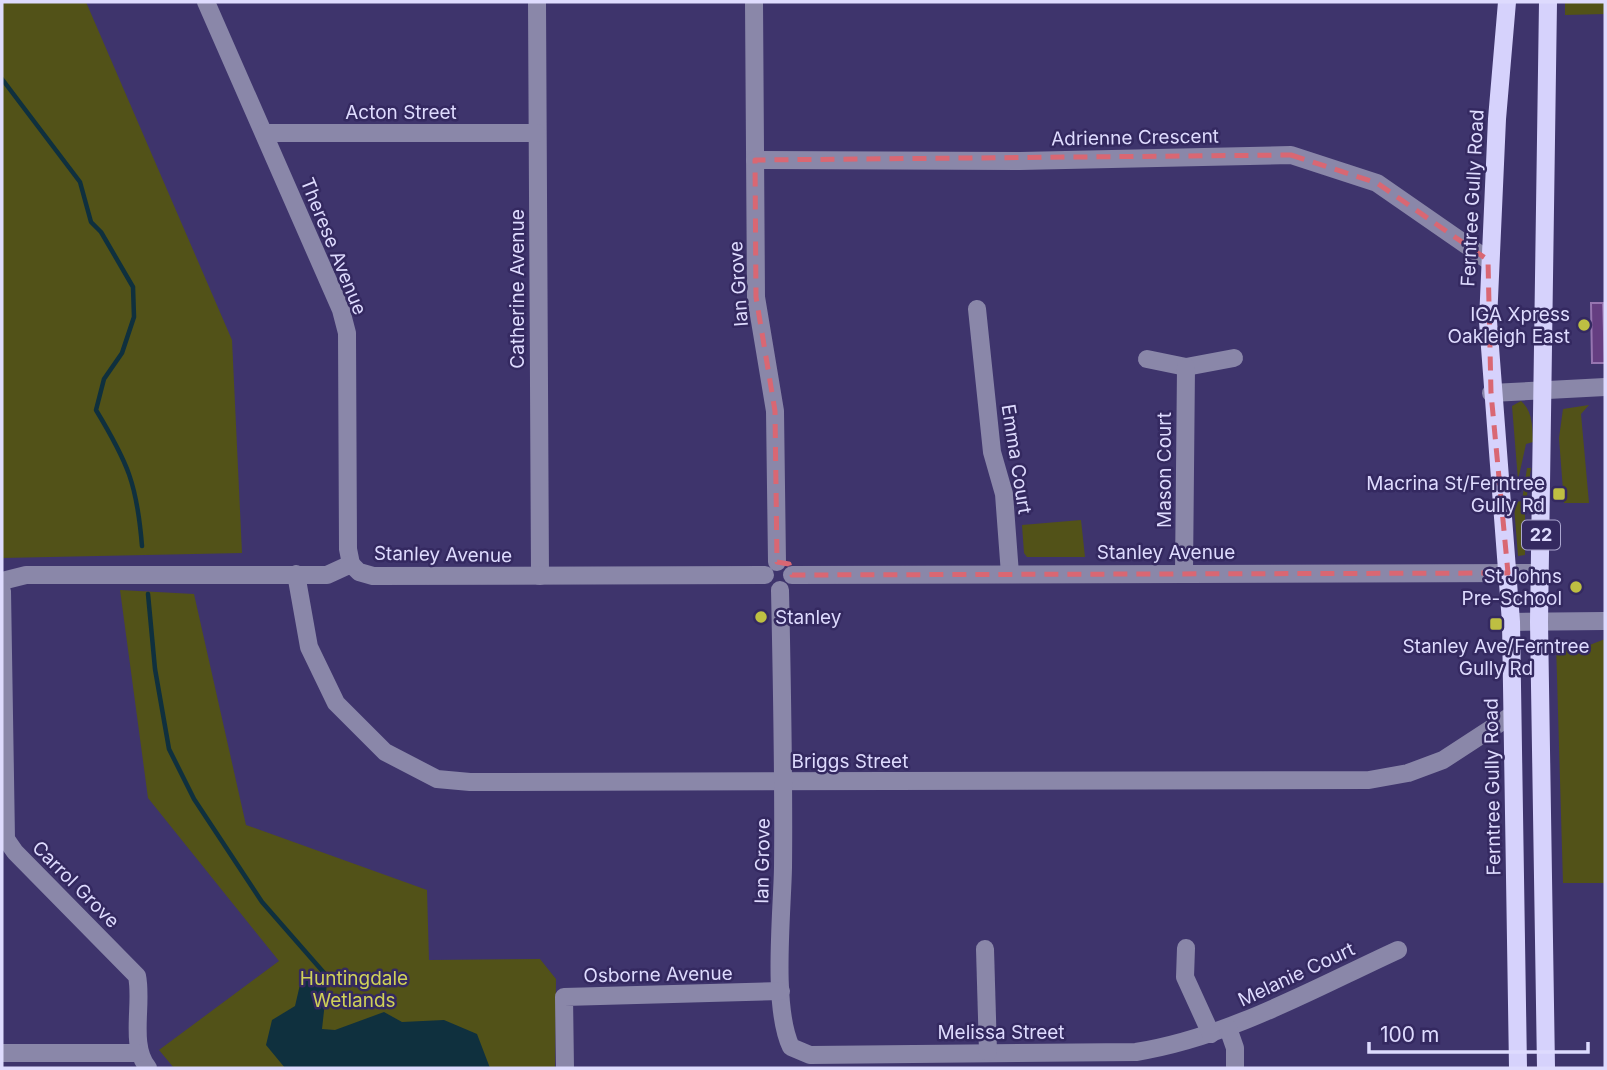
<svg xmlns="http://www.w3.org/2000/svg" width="1607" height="1070" viewBox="0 0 1607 1070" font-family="Inter,sans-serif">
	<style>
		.green { fill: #525218 }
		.water { fill: #0f303e }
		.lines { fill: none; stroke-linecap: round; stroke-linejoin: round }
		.stream { stroke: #0f303e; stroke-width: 4.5 }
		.building { fill: #653e81; stroke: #9675b0; stroke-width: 2 }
		.minor { stroke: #8a87a9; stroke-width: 18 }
		.major { stroke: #d6d2fc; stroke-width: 18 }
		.marked { fill: none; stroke: #d96773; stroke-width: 5; stroke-dasharray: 14 9; stroke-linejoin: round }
		.poi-dot { fill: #bebf42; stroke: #342960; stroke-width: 2.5 }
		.labels { text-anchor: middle; stroke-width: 5; stroke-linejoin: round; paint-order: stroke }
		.shield { fill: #342960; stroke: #aba6cf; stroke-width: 2 }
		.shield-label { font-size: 18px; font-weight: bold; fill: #dedbfe }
		.street-label { font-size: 19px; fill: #dedbfe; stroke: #342960 }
		.poi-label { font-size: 19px; fill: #dedbfe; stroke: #342960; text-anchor: end }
		.park-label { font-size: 19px; fill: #d0d158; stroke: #342960 }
	</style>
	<rect width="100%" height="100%" fill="#3e346c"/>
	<g class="green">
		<polygon points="2,2 86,2 232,340 242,553 2,558"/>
		<polygon points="1565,2 1605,2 1605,14 1565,15"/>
		<path d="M1521 401C1533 412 1532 426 1533 442L1526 444 1518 480 1512 406Z"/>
		<polygon points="1589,405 1581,414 1589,503 1564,503 1559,438 1563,409"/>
		<polygon points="1527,468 1531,468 1525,509 1525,555 1518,556 1514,506 1515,502 1522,501"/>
		<polygon points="1081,520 1085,557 1027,557 1024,553 1022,525"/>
		<polygon points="120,590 194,594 246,825 427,890 429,960 540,959 556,979 555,1068 174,1068 159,1050 279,961 148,798"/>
		<polygon points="1605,639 1605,883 1563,883 1556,643 1579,643 1582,648"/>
	</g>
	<polygon class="water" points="302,976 311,976 327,984 322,1029 335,1030 384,1012 402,1022 444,1020 477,1034 490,1068 285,1068 266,1045 272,1020 295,1006"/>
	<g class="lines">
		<g class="stream">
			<path d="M2 79 80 182 91 222 101 232 133 287 134 317 122 353 104 379 96 410C128 463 137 484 142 546"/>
			<polyline points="148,594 155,669 169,749 194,799 262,902 325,974 322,985"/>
		</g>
	</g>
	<polygon class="building" points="1591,303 1603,303 1605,363 1592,363"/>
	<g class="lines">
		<g class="minor">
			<polyline points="206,2 341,310 347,333 348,549 351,564"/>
			<polyline points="537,2 540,576"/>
			<polyline points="754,2 756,297 775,411 777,562"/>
			<polyline points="265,133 537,133"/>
			<polyline points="755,160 1020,161 1291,155 1377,183 1488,260"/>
			<polyline points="977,309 992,452 1004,494 1010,574"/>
			<polyline points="1147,359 1186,367 1234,358"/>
			<polyline points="1491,393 1605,387"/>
			<polyline points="1184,573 1186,367"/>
			<polyline points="296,574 309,647 336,703 385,752 437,779 470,782 1369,780 1408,773 1443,760 1512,715"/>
			<polyline points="792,575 1540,573"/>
			<polyline points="2,581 26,575 327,575 351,564 359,572 373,576 765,575"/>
			<path d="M780 590C782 683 784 775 783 868 782 915 772 1007 791 1047L810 1055 1136 1052C1229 1037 1313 989 1398 950"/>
			<path d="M2 591 6 839 15 852 137 976C143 1004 129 1045 148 1068"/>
			<polyline points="1511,622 1605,621"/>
			<polyline points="1186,948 1185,977 1211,1034"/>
			<polyline points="985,949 988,1052"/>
			<polyline points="1228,1028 1235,1048 1235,1068"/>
			<polyline points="2,1053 139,1053"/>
			<polyline points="565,1068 564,997 781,991"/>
		</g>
		<g class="major">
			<polyline points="1507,2 1497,119 1488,321 1511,622 1518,1068"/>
			<polyline points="1546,1068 1539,622 1548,2"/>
		</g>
	</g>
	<path class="marked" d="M1291 155 1377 183 1488 260 1491 393 1508 573 792 575 789 564 777 562 775 411 756 297 755 160Z"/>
	<g class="poi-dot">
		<circle cx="1584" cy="325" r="7"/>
		<rect x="1552" y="487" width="14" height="14" rx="3.5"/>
		<circle cx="1576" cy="587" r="7"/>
		<circle cx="761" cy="617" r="7"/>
		<rect x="1489" y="617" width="14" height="14" rx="3.5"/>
	</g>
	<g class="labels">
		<rect class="shield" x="1522" y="520.5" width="38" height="29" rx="5"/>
		<g class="shield-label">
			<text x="1541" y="541">22</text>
		</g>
		<g class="street-label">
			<text x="401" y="119">Acton Street</text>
			<text transform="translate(1135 137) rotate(-1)" y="7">Adrienne Crescent</text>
			<text transform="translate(1472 198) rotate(-87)" y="7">Ferntree Gully Road</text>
			<text transform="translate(334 246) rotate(68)" y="7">Therese Avenue</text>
			<text transform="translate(738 284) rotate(-94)" y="7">Ian Grove</text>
			<text transform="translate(517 289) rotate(-90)" y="7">Catherine Avenue</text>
			<text transform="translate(1017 459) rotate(81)" y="7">Emma Court</text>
			<text transform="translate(1164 470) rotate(-90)" y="7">Mason Court</text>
			<text x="1166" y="559">Stanley Avenue</text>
			<text transform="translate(443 554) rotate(1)" y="7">Stanley Avenue</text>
			<text x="850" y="768">Briggs Street</text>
			<text transform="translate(1492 787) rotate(-91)" y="7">Ferntree Gully Road</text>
			<text transform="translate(762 861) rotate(-89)" y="7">Ian Grove</text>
			<text transform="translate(76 884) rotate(45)" y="7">Carrol Grove</text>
			<text transform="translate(658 974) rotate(-1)" y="7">Osborne Avenue</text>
			<text transform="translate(1296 974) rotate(-25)" y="7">Melanie Court</text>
			<text x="1001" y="1039">Melissa Street</text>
		</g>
		<g class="poi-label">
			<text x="1570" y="321">IGA Xpress<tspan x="1570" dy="22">Oakleigh East</tspan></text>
			<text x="1545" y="490">Macrina St/Ferntree<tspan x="1545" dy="22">Gully Rd</tspan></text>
			<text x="1562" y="583">St Johns<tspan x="1562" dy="22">Pre-School</tspan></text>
			<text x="775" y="624" text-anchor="start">Stanley</text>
			<text x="1496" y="653" text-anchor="middle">Stanley Ave/Ferntree<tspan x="1496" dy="22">Gully Rd</tspan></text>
		</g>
		<g class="park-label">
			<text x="354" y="985">Huntingdale<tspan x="354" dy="22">Wetlands</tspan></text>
		</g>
	</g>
	<rect width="1607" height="1070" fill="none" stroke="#dedbfe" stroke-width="7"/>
	<path d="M1369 1042v10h219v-10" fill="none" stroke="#dedbfe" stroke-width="3.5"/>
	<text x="1380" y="1042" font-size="21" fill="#dedbfe" stroke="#342960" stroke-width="5" paint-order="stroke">100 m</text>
</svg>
